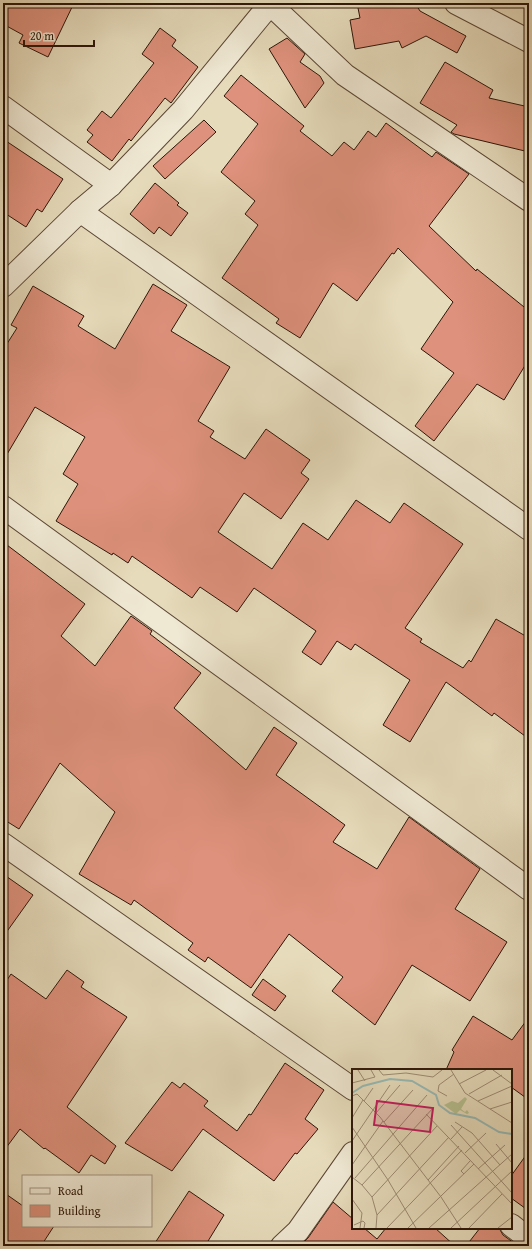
<svg xmlns="http://www.w3.org/2000/svg" width="532" height="1249" viewBox="0 0 532 1249" font-family="'Gentium Book Plus',serif">
	<style>
		.building { fill: #de917c; stroke: #2d1608 }
		.lines { fill: none; stroke-linecap: round; stroke-linejoin: round }
		.street-casing { stroke: #5b4735; stroke-width: 24 }
		.street { stroke: #efe8d3; stroke-width: 22 }
		.inset-river { fill: none; stroke: #97bab6; stroke-width: 2 }
		.inset-road { fill: none; stroke: #9c8c73; stroke-width: 1 }
		.view { fill: #c2185b; fill-opacity: 0.15; stroke: #c2185b; stroke-width: 2 }
		.inset-edge { fill: none; stroke: #2d1608; stroke-width: 2 }
	</style>
	<rect width="100%" height="100%" fill="#e6dbbb"/>
	<filter id="stains"><feTurbulence type="fractalNoise" baseFrequency=".005" numOctaves="4"/><feColorMatrix values="0 0 0 0 .2 0 0 0 0 .09 0 0 0 0 .02 0 0 0 .5 -.17"/></filter>
	<radialGradient id="worn" r=".72"><stop offset=".6" stop-color="#630" stop-opacity="0"/><stop offset="1" stop-color="#630" stop-opacity=".3"/></radialGradient>
	<g class="building">
		<polygon points="3,3 74,3 48,57 19,43 23,35 3,24"/>
		<polygon points="357,3 415,3 420,11 466,36 457,53 426,36 402,48 399,41 355,49 350,20 360,18"/>
		<polygon points="160,28 176,40 172,46 198,67 171,103 165,98 131,141 129,139 112,161 87,142 93,135 87,130 102,111 111,118 154,63 142,54"/>
		<polygon points="287,38 305,54 300,62 320,76 324,83 305,108 269,49"/>
		<polygon points="445,62 493,90 489,98 529,107 529,152 454,134 451,132 457,125 420,103"/>
		<polygon points="241,75 304,126 300,131 332,156 344,142 354,150 368,131 376,137 386,123 432,157 436,152 469,174 429,226 476,271 477,269 529,311 529,359 504,400 477,384 434,441 415,426 454,373 421,349 453,302 398,248 394,254 392,253 357,301 333,283 300,338 276,323 279,319 222,278 258,225 245,214 255,201 221,172 258,124 224,96"/>
		<polygon points="204,120 216,132 165,179 153,166"/>
		<polygon points="3,139 63,179 42,212 37,209 26,227 3,212"/>
		<polygon points="155,183 179,203 177,205 188,213 171,236 159,227 154,234 130,214"/>
		<polygon points="153,284 187,305 171,331 230,367 198,421 214,431 210,437 245,459 266,429 310,460 301,473 309,479 281,519 244,493 218,532 272,569 303,523 328,540 356,500 390,523 404,503 463,544 405,628 422,639 420,642 463,668 469,660 471,662 496,619 529,638 529,739 494,713 492,716 446,682 410,742 383,725 410,680 355,644 351,650 337,641 321,665 302,652 316,631 254,588 237,612 200,587 192,598 132,556 128,563 113,553 112,555 56,521 78,484 63,474 85,437 35,407 3,461 3,350 17,328 11,325 33,286 84,316 78,326 115,349"/>
		<polygon points="3,542 85,604 61,636 95,666 131,616 152,631 150,634 201,673 174,708 246,770 274,727 297,743 276,775 345,825 333,842 377,869 409,817 480,869 455,909 507,942 470,1001 412,965 375,1025 332,991 343,977 289,934 251,988 208,957 205,962 188,950 193,943 134,900 131,905 79,874 115,812 60,763 19,829 3,819"/>
		<polygon points="3,874 33,895 3,937"/>
		<polygon points="67,970 84,982 81,987 127,1017 67,1107 116,1146 105,1164 91,1155 79,1173 45,1148 44,1149 20,1129 3,1152 3,986 11,974 46,999"/>
		<polygon points="263,979 286,996 275,1011 252,995"/>
		<polygon points="473,1016 512,1040 529,1017 529,1100 511,1087 511,1070 446,1070 454,1052 452,1050"/>
		<polygon points="285,1063 324,1090 305,1119 318,1129 297,1154 295,1153 274,1181 203,1129 172,1171 125,1143 172,1082 180,1088 184,1083 208,1101 204,1106 237,1131 249,1114 251,1115"/>
		<polygon points="529,1151 529,1211 511,1198 511,1176"/>
		<polygon points="189,1191 224,1215 205,1246 153,1246"/>
		<polygon points="3,1192 23,1206 23,1226 54,1226 41,1246 10,1246 3,1241"/>
		<polygon points="333,1202 353,1219 353,1228 364,1228 377,1239 386,1228 435,1228 455,1246 300,1246 308,1238"/>
		<polygon points="480,1228 499,1228 503,1235 518,1246 466,1246"/>
	</g>
	<g class="lines">
		<defs>
			<g id="street">
				<polyline points="456,3 529,41"/>
				<polyline points="270,4 345,75 529,200"/>
				<polyline points="3,107 111,185"/>
				<polyline points="80,211 529,529"/>
				<polyline points="3,286 80,211 111,185 183,110 271,3"/>
				<polyline points="3,507 529,889"/>
				<polyline points="3,844 353,1089"/>
				<polyline points="511,1225 529,1239"/>
				<polyline points="282,1246 298,1231 353,1153"/>
			</g>
		</defs>
		<use href="#street" class="street-casing"/>
		<use href="#street" class="street"/>
	</g>
	<g transform="translate(352 1069)">
		<rect width="160" height="160" fill="#e6dbbb"/>
		<path d="M113 28 115 30 109 40 113 43 115 41 117 44 115 45 108 41 104 45 92 36 100 32 106 34Z" fill="#b6c090"/>
		<path class="inset-river" d="M0 24 11 17 38 10 60 12 84 26 87 36 98 44 123 49 147 63 160 65"/>
		<path class="inset-road" d="M6 1 13 12M27 1 31 6 54 4 81 8 90 1M99 1 113 24 160 54M141 1 160 15M0 14 23 8 19 1M107 15 134 1M117 25 150 6M0 27 5 25 28 48 89 128 109 159M95 27 86 22 87 16 102 5M12 32 21 19M126 32 160 17M138 40 160 33M24 44 48 16M74 45 160 135M0 49 11 31M32 53 61 21M103 53 120 64 148 96M99 56 160 124M0 58 36 111 64 159M99 70 110 58M0 72 38 16M144 75 160 94M113 84 134 64M0 96 31 52M126 100 153 76M112 105 109 102 118 92M0 108 10 116 20 128 25 146 24 159M3 109 75 26M76 111 107 77M10 116 82 38M20 128 85 57M0 130 10 144 8 159M25 146 97 68M2 156 11 152 13 154 12 159M35 159 110 81M56 159 122 95M77 159 160 85M99 159 160 102M117 159 150 125M146 159 160 148"/>
		<path class="view" d="M25 32 81 39 78 63 22 56Z"/>
		<rect width="160" height="160" class="inset-edge"/>
	</g>
	<rect width="532" height="1249" fill="none" stroke="#e6dbbb" stroke-width="16"/>
	<rect x="4" y="4" width="524" height="1241" fill="none" stroke="#2d1608" stroke-width="2"/>
	<rect x="8" y="8" width="516" height="1233" fill="none" stroke="#2d1608"/>
	<rect x="22" y="1175" width="130" height="52" fill="#efe8d3" stroke="#a19482"/>
	<rect x="30" y="1188" width="20" height="6" fill="#efe8d3" stroke="#a19482"/>
	<text x="58" y="1195" font-size="12" fill="#2d1608">Road</text>
	<rect x="30" y="1205" width="20" height="12" fill="#de917c" stroke="#a19482"/>
	<text x="58" y="1215" font-size="12" fill="#2d1608">Building</text>
	<path d="M24 40v6h70v-6" fill="none" stroke="#2d1608" stroke-width="2"/>
	<text x="30" y="40" font-size="12" fill="#2d1608" stroke="#efe8d3" stroke-width="3" paint-order="stroke">20 m</text>
	<rect width="100%" height="100%" filter="url(#stains)"/>
	<rect width="100%" height="100%" fill="url(#worn)"/>
</svg>
